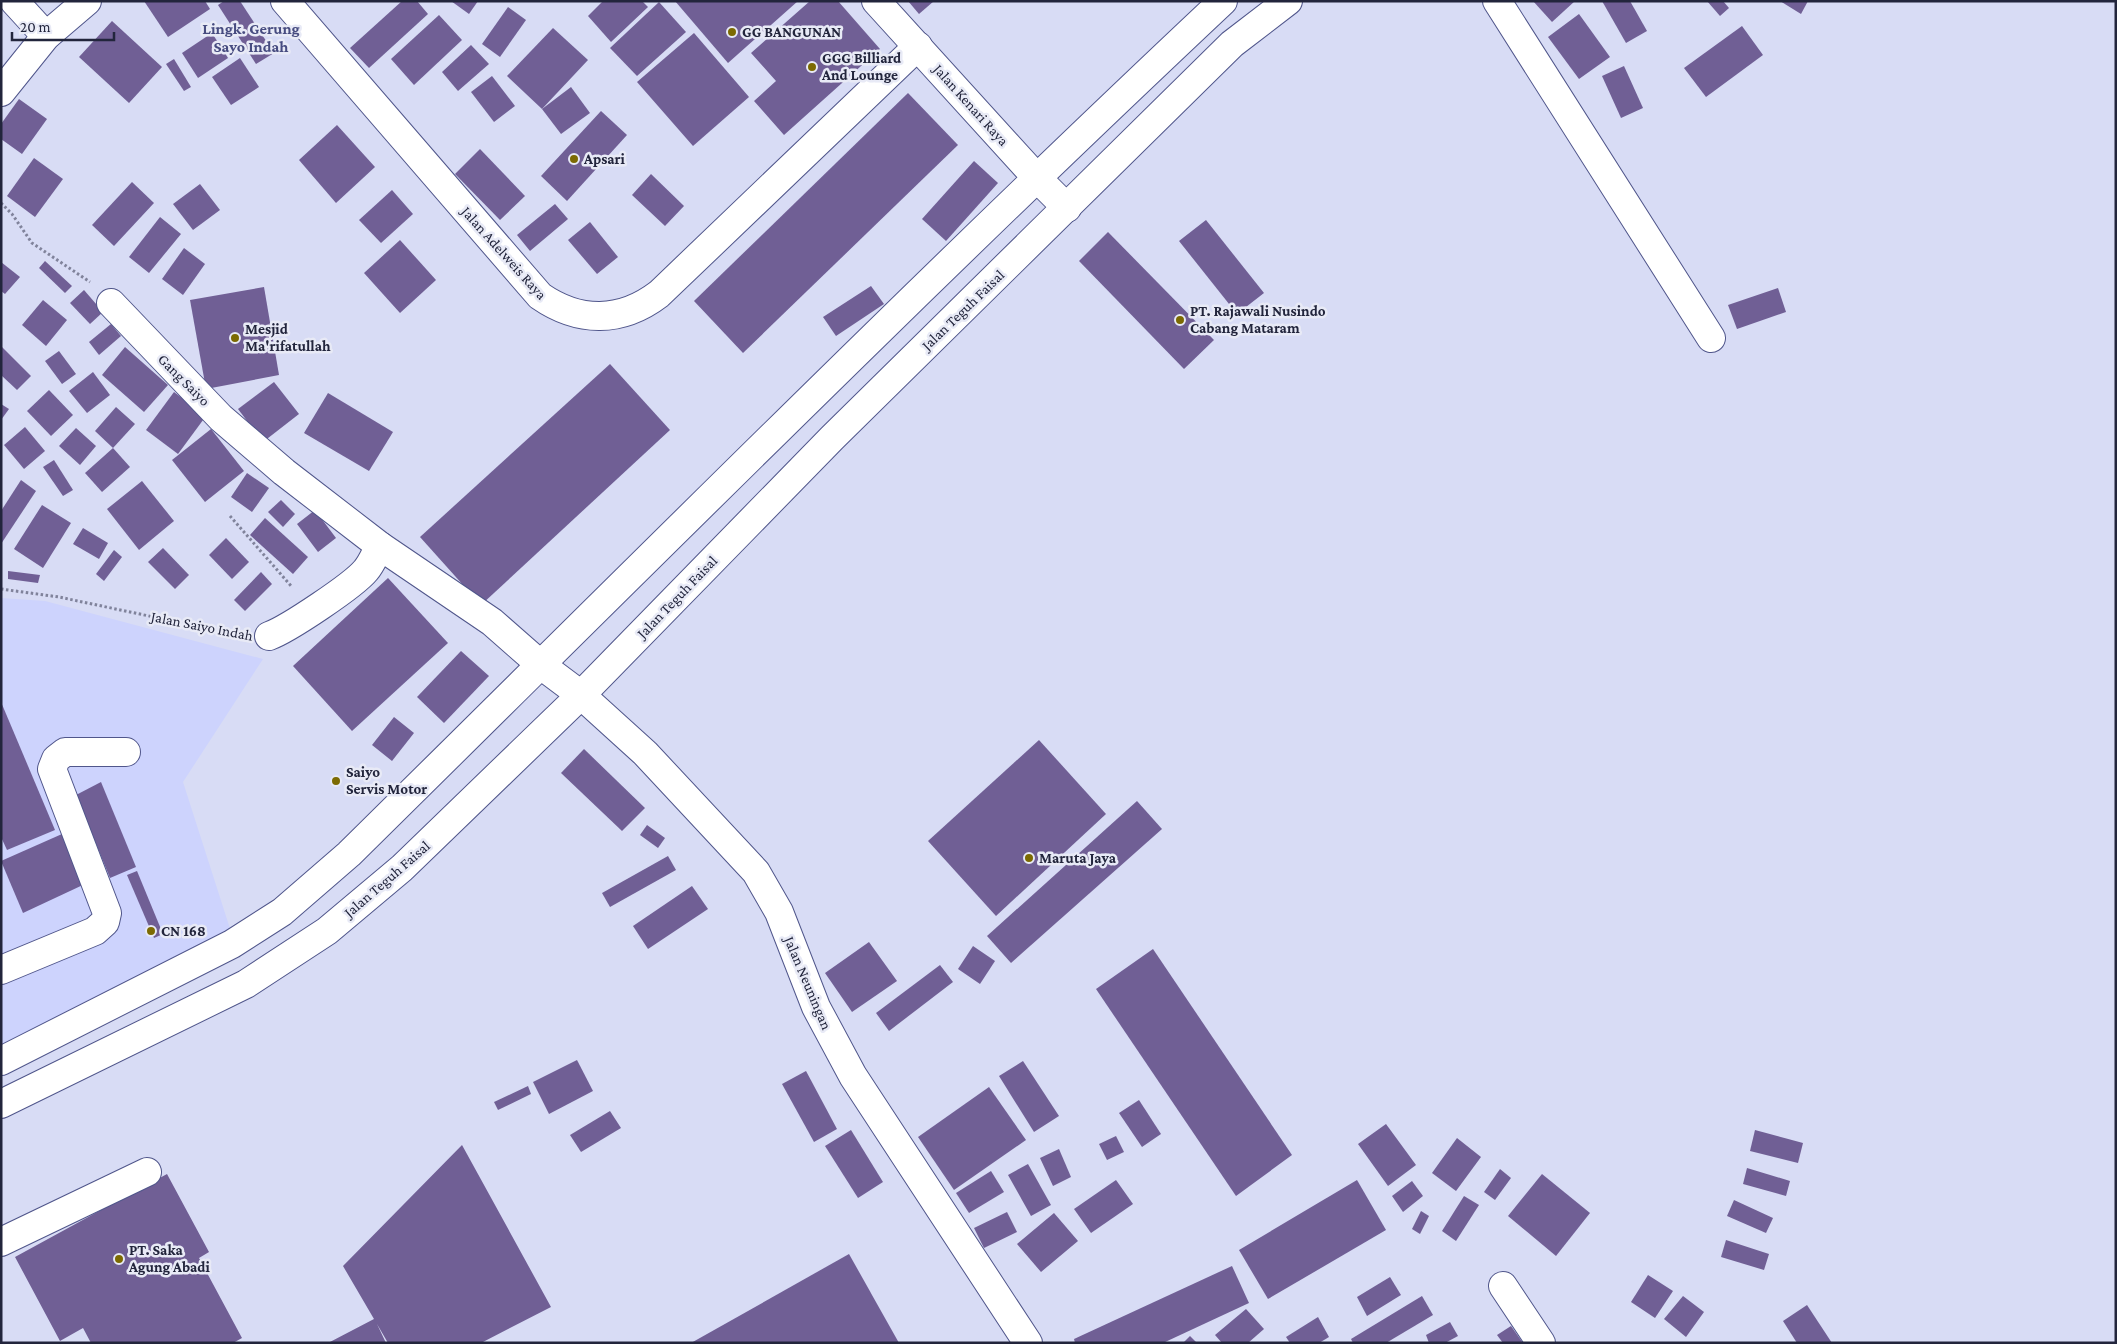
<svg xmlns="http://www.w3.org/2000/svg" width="2117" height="1344" viewBox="0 0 2117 1344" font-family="'Crimson Pro',serif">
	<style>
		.built { fill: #cdd3fd }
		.building { fill: #705f95 }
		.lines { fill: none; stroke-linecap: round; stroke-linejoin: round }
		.minor-casing { stroke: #50568b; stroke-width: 30 }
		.major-casing { stroke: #50568b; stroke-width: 30 }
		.highway-casing { stroke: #50568b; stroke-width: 30 }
		.path { stroke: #80839b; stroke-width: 3; stroke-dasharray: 2.5 2.5; stroke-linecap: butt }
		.minor { stroke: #fff; stroke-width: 28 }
		.major { stroke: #fff; stroke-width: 28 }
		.highway { stroke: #fff; stroke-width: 28 }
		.poi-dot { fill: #7c6a02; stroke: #e8eaf6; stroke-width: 2 }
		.labels { text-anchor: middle; stroke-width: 5; stroke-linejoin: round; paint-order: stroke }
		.poi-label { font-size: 15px; font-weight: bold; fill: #22253c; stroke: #e8eaf6; text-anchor: start }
		.street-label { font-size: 15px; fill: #22253c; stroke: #e8eaf6 }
		.neighbourhood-label { font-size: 16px; font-weight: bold; fill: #474c80; stroke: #e8eaf6 }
	</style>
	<rect width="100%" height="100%" fill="#d8dcf5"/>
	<polygon class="built" points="1,598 45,601 263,659 183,782 233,938 1,1049"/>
	<g class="building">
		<polygon points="144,1 205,1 210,9 168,37"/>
		<polygon points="224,1 240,1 274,53 256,64 218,5"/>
		<polygon points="402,1 417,1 428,14 369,68 350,48"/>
		<polygon points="451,1 478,1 469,14"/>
		<polygon points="603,1 642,1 648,7 611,42 588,16"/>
		<polygon points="675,1 798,1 728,63"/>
		<polygon points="810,1 838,1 880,49 784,135 754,101 776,81 751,53"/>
		<polygon points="908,1 934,1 919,14"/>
		<polygon points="1533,1 1575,1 1552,22"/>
		<polygon points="1602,1 1630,1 1647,31 1626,43"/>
		<polygon points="1707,1 1723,1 1729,8 1720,16"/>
		<polygon points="1780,1 1808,1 1801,14"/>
		<polygon points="659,2 686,32 637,76 610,48"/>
		<polygon points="508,7 526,20 500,57 482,44"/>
		<polygon points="1579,14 1610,57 1579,79 1548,37"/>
		<polygon points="439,15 462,40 414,85 391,59"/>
		<polygon points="112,21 162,67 129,103 79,57"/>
		<polygon points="1742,26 1763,55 1706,97 1684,68"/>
		<polygon points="553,28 588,60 542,109 507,76"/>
		<polygon points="212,33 228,58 198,78 182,53"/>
		<polygon points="694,33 749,97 693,146 637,82"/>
		<polygon points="471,45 489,64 458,91 442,72"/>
		<polygon points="240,58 259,87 231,105 212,77"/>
		<polygon points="174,59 191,87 184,91 166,64"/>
		<polygon points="1624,66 1643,108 1621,118 1602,76"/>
		<polygon points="492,76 515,106 494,122 471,92"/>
		<polygon points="571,87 590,113 561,134 542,109"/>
		<polygon points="908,93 958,145 743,353 694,301"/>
		<polygon points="19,99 47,119 22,154 1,139 1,124"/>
		<polygon points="601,111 627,135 567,201 541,176"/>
		<polygon points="337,125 375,167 336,203 299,160"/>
		<polygon points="480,149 525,196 500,220 455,174"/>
		<polygon points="34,158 63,179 35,217 7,196"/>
		<polygon points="974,161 998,183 946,241 922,219"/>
		<polygon points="651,174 684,206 665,226 632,195"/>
		<polygon points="132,182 154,203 114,246 92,225"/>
		<polygon points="200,184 220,210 193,230 173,204"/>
		<polygon points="392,190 413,214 381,243 359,220"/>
		<polygon points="555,204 568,219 530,251 517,235"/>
		<polygon points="160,217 181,234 149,273 129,257"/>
		<polygon points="1206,220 1264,293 1237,314 1179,241"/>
		<polygon points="590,222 618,257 597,274 568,240"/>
		<polygon points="1108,232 1214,340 1184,369 1079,261"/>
		<polygon points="400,240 436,280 400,313 364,273"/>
		<polygon points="184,248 205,264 183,295 162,279"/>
		<polygon points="45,261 72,286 65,293 39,268"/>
		<polygon points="1,262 20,277 5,294 1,291"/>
		<polygon points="871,286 884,304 836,336 823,317"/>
		<polygon points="264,287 279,375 206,389 190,300"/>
		<polygon points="1778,288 1786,312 1737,329 1728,305"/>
		<polygon points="84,290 103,312 90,324 70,303"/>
		<polygon points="43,300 67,320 46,346 22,325"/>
		<polygon points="111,324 121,336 99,355 89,342"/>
		<polygon points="1,346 31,376 17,390 1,375"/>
		<polygon points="125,347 168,385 144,412 102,375"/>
		<polygon points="59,351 76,374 62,384 45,361"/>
		<polygon points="610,364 670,430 481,605 420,537"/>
		<polygon points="93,372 110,395 87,413 69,391"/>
		<polygon points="274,382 299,414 263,442 238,409"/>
		<polygon points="49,390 73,415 51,436 27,411"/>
		<polygon points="174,392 206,416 178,454 146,430"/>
		<polygon points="328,393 393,432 369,471 304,433"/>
		<polygon points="1,404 9,409 1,420"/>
		<polygon points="116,407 135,424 113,448 95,431"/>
		<polygon points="25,427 45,451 24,469 4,445"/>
		<polygon points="76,428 96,446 80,465 59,446"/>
		<polygon points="211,429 244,471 205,502 172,460"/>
		<polygon points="113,448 130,467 102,492 85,473"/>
		<polygon points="54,460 73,490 63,496 43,467"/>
		<polygon points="247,473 269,488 252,512 231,497"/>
		<polygon points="21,480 36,491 1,544 1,511"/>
		<polygon points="142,481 174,521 139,550 107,509"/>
		<polygon points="281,500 295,514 283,527 268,512"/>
		<polygon points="42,505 71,523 43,568 14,549"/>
		<polygon points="315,510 336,538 318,552 297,524"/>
		<polygon points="265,518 308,557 293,574 250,535"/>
		<polygon points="83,528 108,543 99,559 73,544"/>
		<polygon points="226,538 249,562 232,579 209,555"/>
		<polygon points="163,548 189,575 175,589 148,562"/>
		<polygon points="114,550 122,557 104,581 96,574"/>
		<polygon points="8,571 40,575 38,583 8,579"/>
		<polygon points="261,572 272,584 245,611 234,600"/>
		<polygon points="388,578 448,643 352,731 293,666"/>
		<polygon points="461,651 489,676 444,723 417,697"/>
		<polygon points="1,702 55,830 7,850 1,837"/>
		<polygon points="394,717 414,733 392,761 372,745"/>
		<polygon points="1039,740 1106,814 996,916 928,841"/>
		<polygon points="584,749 645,808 622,831 561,773"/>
		<polygon points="101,782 136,867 110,878 76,795"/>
		<polygon points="1137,801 1162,829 1011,963 987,936"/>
		<polygon points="647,825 665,838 658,848 640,835"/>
		<polygon points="62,834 85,884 23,913 1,861"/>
		<polygon points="668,856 676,870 610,907 602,893"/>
		<polygon points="137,871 163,934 154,938 127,875"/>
		<polygon points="692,886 708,909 648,949 633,926"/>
		<polygon points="869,942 897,981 852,1012 825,973"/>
		<polygon points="973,946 995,961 980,984 958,969"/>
		<polygon points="1153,949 1292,1155 1236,1196 1096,989"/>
		<polygon points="940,965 953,982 889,1031 876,1013"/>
		<polygon points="577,1060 593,1091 549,1114 533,1082"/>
		<polygon points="1023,1061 1059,1116 1034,1132 999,1076"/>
		<polygon points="806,1071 837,1129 814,1142 782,1084"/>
		<polygon points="528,1086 531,1094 498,1110 494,1102"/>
		<polygon points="989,1087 1026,1140 954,1190 918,1137"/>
		<polygon points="1139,1100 1161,1134 1142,1147 1119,1113"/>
		<polygon points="610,1111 621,1128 581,1152 570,1135"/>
		<polygon points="1386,1124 1416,1165 1388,1186 1358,1144"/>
		<polygon points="851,1130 883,1182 858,1198 825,1146"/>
		<polygon points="1755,1130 1803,1143 1798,1163 1750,1151"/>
		<polygon points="1116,1136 1124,1152 1107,1160 1099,1144"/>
		<polygon points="1457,1138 1481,1157 1456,1191 1432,1173"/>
		<polygon points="462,1145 551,1307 481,1343 388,1343 377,1324 386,1343 328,1343 374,1319 343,1266"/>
		<polygon points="1059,1149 1071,1177 1053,1186 1040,1158"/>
		<polygon points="1028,1164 1051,1205 1031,1216 1008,1175"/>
		<polygon points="1747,1168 1790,1181 1786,1196 1743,1184"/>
		<polygon points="1500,1169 1511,1178 1495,1200 1484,1192"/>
		<polygon points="991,1171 1004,1192 969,1213 956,1193"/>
		<polygon points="167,1174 209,1252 199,1258 242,1338 233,1343 91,1343 83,1328 60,1341 15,1257"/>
		<polygon points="1542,1174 1590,1213 1556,1256 1508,1216"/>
		<polygon points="1116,1180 1133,1204 1091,1233 1074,1209"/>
		<polygon points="1357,1180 1386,1230 1268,1299 1239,1250"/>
		<polygon points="1412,1181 1423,1196 1403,1212 1392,1196"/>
		<polygon points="1464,1196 1479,1205 1456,1241 1442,1231"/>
		<polygon points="1734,1200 1773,1218 1766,1233 1727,1216"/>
		<polygon points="1421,1211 1429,1216 1420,1234 1412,1229"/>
		<polygon points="1007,1212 1017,1232 984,1248 974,1228"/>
		<polygon points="1054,1213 1078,1241 1041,1272 1017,1244"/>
		<polygon points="1726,1240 1769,1254 1764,1270 1721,1257"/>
		<polygon points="849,1254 899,1343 691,1343"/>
		<polygon points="1232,1266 1249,1303 1163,1343 1075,1343 1074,1339"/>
		<polygon points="1648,1275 1673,1291 1655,1318 1631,1302"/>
		<polygon points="1390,1277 1401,1295 1367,1316 1357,1297"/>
		<polygon points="1422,1296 1433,1315 1386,1343 1353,1343 1351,1339"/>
		<polygon points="1683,1296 1704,1312 1686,1337 1664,1319"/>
		<polygon points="1807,1305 1832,1343 1797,1343 1783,1321"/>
		<polygon points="1246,1309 1264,1329 1248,1343 1222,1343 1215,1335"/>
		<polygon points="1318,1317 1329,1337 1319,1343 1290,1343 1286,1337"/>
		<polygon points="1450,1322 1458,1336 1445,1343 1429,1343 1426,1335"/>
		<polygon points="1511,1326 1523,1343 1503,1343 1497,1335"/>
		<polygon points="1190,1336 1197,1343 1183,1343"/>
	</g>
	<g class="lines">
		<defs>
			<g id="minor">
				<polyline points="14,1 46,36"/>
				<path d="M285 1 540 296C579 323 621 323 659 294L918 46"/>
				<polyline points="876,1 1036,177 1067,208"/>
				<polyline points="1497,1 1711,338"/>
				<polyline points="1,92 46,36 87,1"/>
				<polyline points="111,303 221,418 284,472 380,546 492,622 541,665"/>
				<path d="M269 636C288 629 354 585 366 570 372 563 375 554 380 546"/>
				<polyline points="1,970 95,931 105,922 107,913 52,769 56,759 65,752 126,752"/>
				<polyline points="1,1242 147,1172"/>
				<polyline points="1503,1286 1541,1343"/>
			</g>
			<polyline id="major" points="541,665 581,695 645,753 756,872 779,912 816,1007 853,1076 1028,1343"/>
			<g id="highway">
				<path d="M1 1061 232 944 282 912 349 854C639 568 926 280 1223 1"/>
				<polyline points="1,1104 246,984 327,931 402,868 581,695 832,438 1232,44 1288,1"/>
			</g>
		</defs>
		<use href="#minor" class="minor-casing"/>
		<use href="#major" class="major-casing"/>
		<use href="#highway" class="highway-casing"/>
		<g class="path">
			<polyline points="1,203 12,214 32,243 90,282"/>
			<polyline points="230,516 292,587"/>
			<polyline points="1,589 59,597 239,635"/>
		</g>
		<use href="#minor" class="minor"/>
		<use href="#major" class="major"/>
		<use href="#highway" class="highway"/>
	</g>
	<g class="poi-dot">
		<circle cx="732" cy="32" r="5"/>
		<circle cx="812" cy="67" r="5"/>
		<circle cx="574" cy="159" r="5"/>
		<circle cx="1180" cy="320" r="5"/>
		<circle cx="235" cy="338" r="5"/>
		<circle cx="336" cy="781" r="5"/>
		<circle cx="1029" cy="858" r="5"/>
		<circle cx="151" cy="931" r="5"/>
		<circle cx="119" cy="1259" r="5"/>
	</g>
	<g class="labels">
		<g class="poi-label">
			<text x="742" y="37">GG BANGUNAN</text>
			<text x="822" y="63">GGG Billiard<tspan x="822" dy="17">And Lounge</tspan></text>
			<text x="584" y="164">Apsari</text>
			<text x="1190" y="316">PT. Rajawali Nusindo<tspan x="1190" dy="17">Cabang Mataram</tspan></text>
			<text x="245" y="334">Mesjid<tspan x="245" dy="17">Ma'rifatullah</tspan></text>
			<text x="346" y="777">Saiyo<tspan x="346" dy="17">Servis Motor</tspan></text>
			<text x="1039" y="863">Maruta Jaya</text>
			<text x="161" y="936">CN 168</text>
			<text x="129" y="1255">PT. Saka<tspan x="129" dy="17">Agung Abadi</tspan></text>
		</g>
		<g class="street-label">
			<text transform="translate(971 105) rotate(48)" y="5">Jalan Kenari Raya</text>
			<text transform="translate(504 253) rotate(48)" y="5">Jalan Adelweis Raya</text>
			<text transform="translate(963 310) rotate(-44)" y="5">Jalan Teguh Faisal</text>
			<text transform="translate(184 380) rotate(45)" y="5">Gang Saiyo</text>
			<text transform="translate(677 597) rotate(-46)" y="5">Jalan Teguh Faisal</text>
			<text transform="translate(202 626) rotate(11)" y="5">Jalan Saiyo Indah</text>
			<text transform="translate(387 879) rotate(-41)" y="5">Jalan Teguh Faisal</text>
			<text transform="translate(808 983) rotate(67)" y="5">Jalan Neuningan</text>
		</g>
		<g class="neighbourhood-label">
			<text x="251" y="34">Lingk. Gerung<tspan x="251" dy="18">Sayo Indah</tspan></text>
		</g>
	</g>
	<rect width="2117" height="1344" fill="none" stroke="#22253c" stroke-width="5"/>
	<path d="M12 32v8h102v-8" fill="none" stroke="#22253c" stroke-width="2.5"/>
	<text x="20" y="32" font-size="15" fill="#22253c" stroke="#e8eaf6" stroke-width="4" paint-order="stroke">20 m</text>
</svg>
